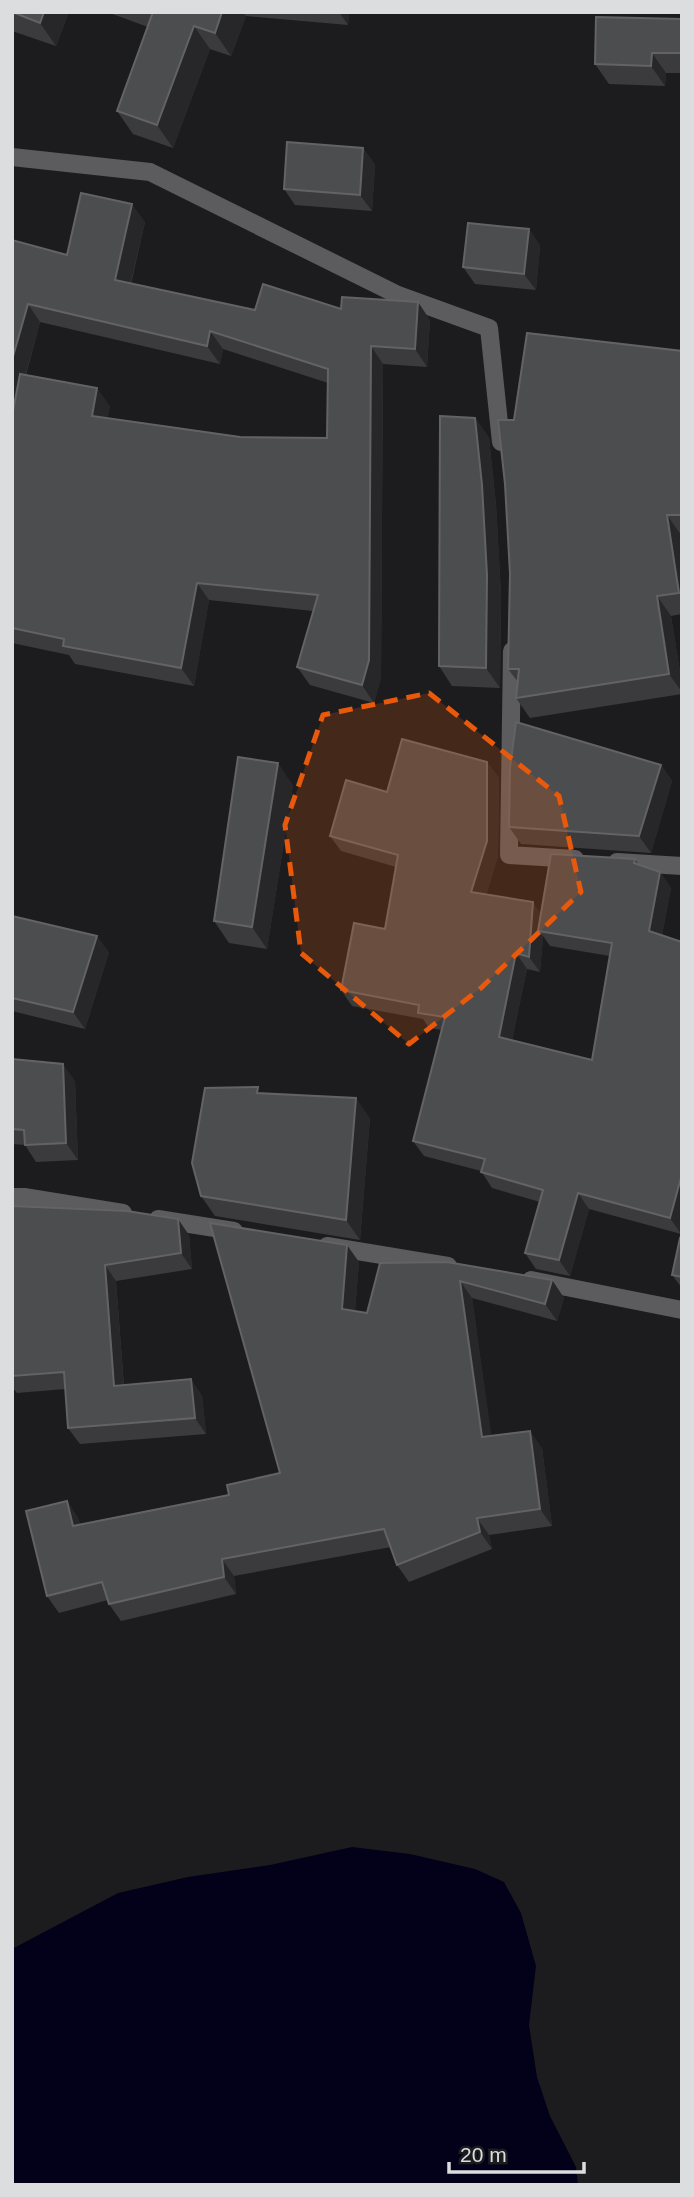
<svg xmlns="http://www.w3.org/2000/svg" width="694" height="2197" viewBox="0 0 694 2197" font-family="Helvetica,sans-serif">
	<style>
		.water { fill: #03011a }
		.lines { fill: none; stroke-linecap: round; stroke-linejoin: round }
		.minor { stroke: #5c5c5f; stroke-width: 18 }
		.wall { fill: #3b3b3e; fill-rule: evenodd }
		.shaded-wall { fill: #27272a }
		.building { fill: #4c4d4f; stroke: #636366; stroke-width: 2 }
		.marked { fill: #e8590c; fill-opacity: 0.2; stroke: #e8590c; stroke-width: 5; stroke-dasharray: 14 9; stroke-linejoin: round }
	</style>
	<rect width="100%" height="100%" fill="#1c1c1f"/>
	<polygon class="water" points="352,1847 410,1854 475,1869 504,1882 521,1913 536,1966 529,2025 537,2077 550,2116 576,2167 578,2185 12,2185 12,1949 118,1893 188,1877 270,1865"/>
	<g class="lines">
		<g class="minor">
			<polyline points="12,157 150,172 398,295 489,328 501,442"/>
			<polyline points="512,651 509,855 575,859"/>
			<polyline points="617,862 682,866"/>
			<polyline points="12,1197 24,1197 123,1213"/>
			<polyline points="158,1219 234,1231"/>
			<polyline points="327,1246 448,1266"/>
			<polyline points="531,1280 682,1310"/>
		</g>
	</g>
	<g class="wall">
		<polygon points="12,12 69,12 56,46 12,31"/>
		<polygon points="107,12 349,12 348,25 246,16 231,56 210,49 173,148 133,134 117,111 148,27"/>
		<polygon points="682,19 682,73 666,73 665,86 609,84 595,64"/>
		<polygon points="363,148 375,165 372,211 295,205 284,189"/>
		<path d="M145 222 131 284 255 310 341 309 430 320 427 367 383 364 381 678 374 703 310 685 297 667 313 611 209 600 194 686 75 664 69 655 12 643V416L13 409 12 408V240L67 255ZM40 322 220 364 223 349 328 383 327 438 240 437 107 418 110 406 26 375Z"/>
		<polygon points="529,229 540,246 536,290 475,284 463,267"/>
		<polygon points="682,351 682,535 681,535 682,542 682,614 671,616 682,684 682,694 530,718 516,698 518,682 508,669 514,420"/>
		<polygon points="475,418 489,438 496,505 501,594 500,688 452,686 439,666"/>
		<path d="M487 762 499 778 498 856 486 895 541 914 635 859 639 865 660 872 671 888 662 935 681 1234 589 1209 570 1276 536 1269 525 1253 540 1202 492 1188 481 1171 424 1156 413 1141 442 1030 429 1028 423 1019 352 1006 341 990 385 929 396 867 341 851 330 836 387 792ZM543 936 550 946 610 956 592 1060 512 1040 527 969 540 972Z"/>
		<polygon points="661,765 672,781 651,853 521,844 509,827"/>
		<polygon points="293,785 267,949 229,943 214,921"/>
		<polygon points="12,916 109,952 85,1029 12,1011"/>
		<polygon points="12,1059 75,1081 78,1160 36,1162 25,1145 12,1144"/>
		<polygon points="262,1093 370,1118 360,1240 215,1216 201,1196"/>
		<polygon points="12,1206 189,1235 192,1269 116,1281 124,1385 202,1395 206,1434 80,1444 68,1428 65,1389 17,1393 12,1387"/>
		<polygon points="682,1239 682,1288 672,1275"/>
		<polygon points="359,1262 355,1311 367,1313 380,1263 552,1280 564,1298 557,1321 472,1298 491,1436 542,1448 552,1526 489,1535 492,1549 409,1582 397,1565 391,1547 234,1576 236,1594 121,1621 109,1604 108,1600 59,1613 47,1596 67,1501 78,1518 80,1524 229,1495 280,1473"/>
	</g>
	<g class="shaded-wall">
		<polygon points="44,12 69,12 56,46 40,23"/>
		<polygon points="222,12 243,12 246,16 231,56 215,33"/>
		<polygon points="339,12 349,12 348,25"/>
		<polygon points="194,26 210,49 173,148 157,125"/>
		<polygon points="652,53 666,73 665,86 651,66"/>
		<polygon points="363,148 375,165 372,211 360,195"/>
		<polygon points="132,204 145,222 127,298 115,280"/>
		<polygon points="529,229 540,246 536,290 524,274"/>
		<polygon points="418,302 430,320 427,367 415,349"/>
		<polygon points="28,304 40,322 16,409 12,404 12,360"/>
		<polygon points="210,331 223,349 220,364 207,346"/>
		<polygon points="371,346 383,364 381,678 374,703 362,685"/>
		<polygon points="97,388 110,406 105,434 92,416"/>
		<polygon points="475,418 489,438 496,505 501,594 500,688 486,668"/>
		<polygon points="667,515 681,535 682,542 682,596 679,593"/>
		<polygon points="197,583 209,600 194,686 181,668"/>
		<polygon points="657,596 671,616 682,684 682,692 669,674"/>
		<polygon points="487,762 499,778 498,856 482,908 471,892"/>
		<polygon points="278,763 293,785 267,949 252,927"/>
		<polygon points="661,765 672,781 651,853 639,836"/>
		<polygon points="660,872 671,888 660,947 649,931"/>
		<polygon points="533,902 544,918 538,931 543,936 540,972 529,957"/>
		<polygon points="97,936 109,952 85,1029 73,1012"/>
		<polygon points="516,953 527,969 510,1052 499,1037"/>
		<polygon points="63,1064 75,1081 78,1160 66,1143"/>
		<polygon points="356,1098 370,1118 360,1240 346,1220"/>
		<polygon points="682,1174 682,1231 681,1234 670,1218"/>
		<polygon points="578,1193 589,1209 570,1276 559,1260"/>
		<polygon points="178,1219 189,1235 192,1269 181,1253"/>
		<polygon points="347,1245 359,1262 354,1326 342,1309"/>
		<polygon points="105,1265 116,1281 125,1402 114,1386"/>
		<polygon points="552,1280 564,1298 557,1321 545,1304"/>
		<polygon points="460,1281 472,1298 494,1454 482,1437"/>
		<polygon points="191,1379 202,1395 206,1434 195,1418"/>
		<polygon points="530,1431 542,1448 552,1526 540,1509"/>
		<polygon points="67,1501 78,1518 85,1543 73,1526"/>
		<polygon points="477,1518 489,1535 492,1549 480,1532"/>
		<polygon points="222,1559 234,1576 236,1594 224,1577"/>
	</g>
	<g class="building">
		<polygon points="12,12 44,12 40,23"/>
		<polygon points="153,12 222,12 215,33 194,26 157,125 117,111"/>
		<polygon points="596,17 682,19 682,53 652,53 651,66 595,64"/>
		<polygon points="287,142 363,148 360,195 284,189"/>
		<polygon points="81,193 132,204 115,280 255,310 263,284 341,309 342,297 418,302 415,349 371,346 369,660 362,685 297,667 318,595 197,583 181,668 63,646 64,639 12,628 12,416 20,374 97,388 92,416 240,437 327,438 328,369 210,331 207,346 28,304 12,360 12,240 67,255"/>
		<polygon points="468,223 529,229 524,274 463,267"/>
		<polygon points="527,333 682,351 682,515 667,515 679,593 657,596 669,674 516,698 519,669 508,669 510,574 505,484 498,420 514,420"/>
		<polygon points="440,416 475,418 482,485 487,575 486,668 439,666"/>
		<polygon points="516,722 661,765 639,836 509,827 510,768"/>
		<polygon points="402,739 487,762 487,841 471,892 533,902 529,957 516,953 499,1037 592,1060 612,943 538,931 551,854 635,859 634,863 660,872 649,931 682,942 682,1174 670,1218 578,1193 559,1260 525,1253 543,1190 481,1172 485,1159 413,1141 445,1017 418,1013 419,1005 341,990 354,923 385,929 398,855 330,836 346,780 387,792"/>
		<polygon points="238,757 278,763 252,927 214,921"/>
		<polygon points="12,916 97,936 73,1012 12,998"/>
		<polygon points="12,1059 63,1064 66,1143 25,1145 24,1130 12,1129"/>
		<polygon points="258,1087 257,1093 356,1098 346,1220 201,1196 192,1163 205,1088"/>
		<polygon points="12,1206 127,1211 178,1219 181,1253 105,1265 114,1386 191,1379 195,1418 68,1428 64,1372 12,1376"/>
		<polygon points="210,1223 347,1245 342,1309 367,1313 380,1263 447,1262 552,1280 545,1304 460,1281 482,1437 530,1431 540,1509 477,1518 480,1532 397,1565 384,1529 222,1559 224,1577 109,1604 102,1582 47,1596 26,1511 67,1501 73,1526 229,1495 227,1485 280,1473"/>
		<polygon points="680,1238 682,1239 682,1277 672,1275"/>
	</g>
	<path class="marked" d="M429 693 559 796 581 892 481 988 409 1044 301 953 285 825 323 715Z"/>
	<rect width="694" height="2197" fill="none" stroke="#dcddde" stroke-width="28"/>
	<path d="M449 2162v10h135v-10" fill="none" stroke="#dcddde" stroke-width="3.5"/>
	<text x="460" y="2162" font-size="21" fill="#dcddde" stroke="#1c1c1f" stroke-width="5" paint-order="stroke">20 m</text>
</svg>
